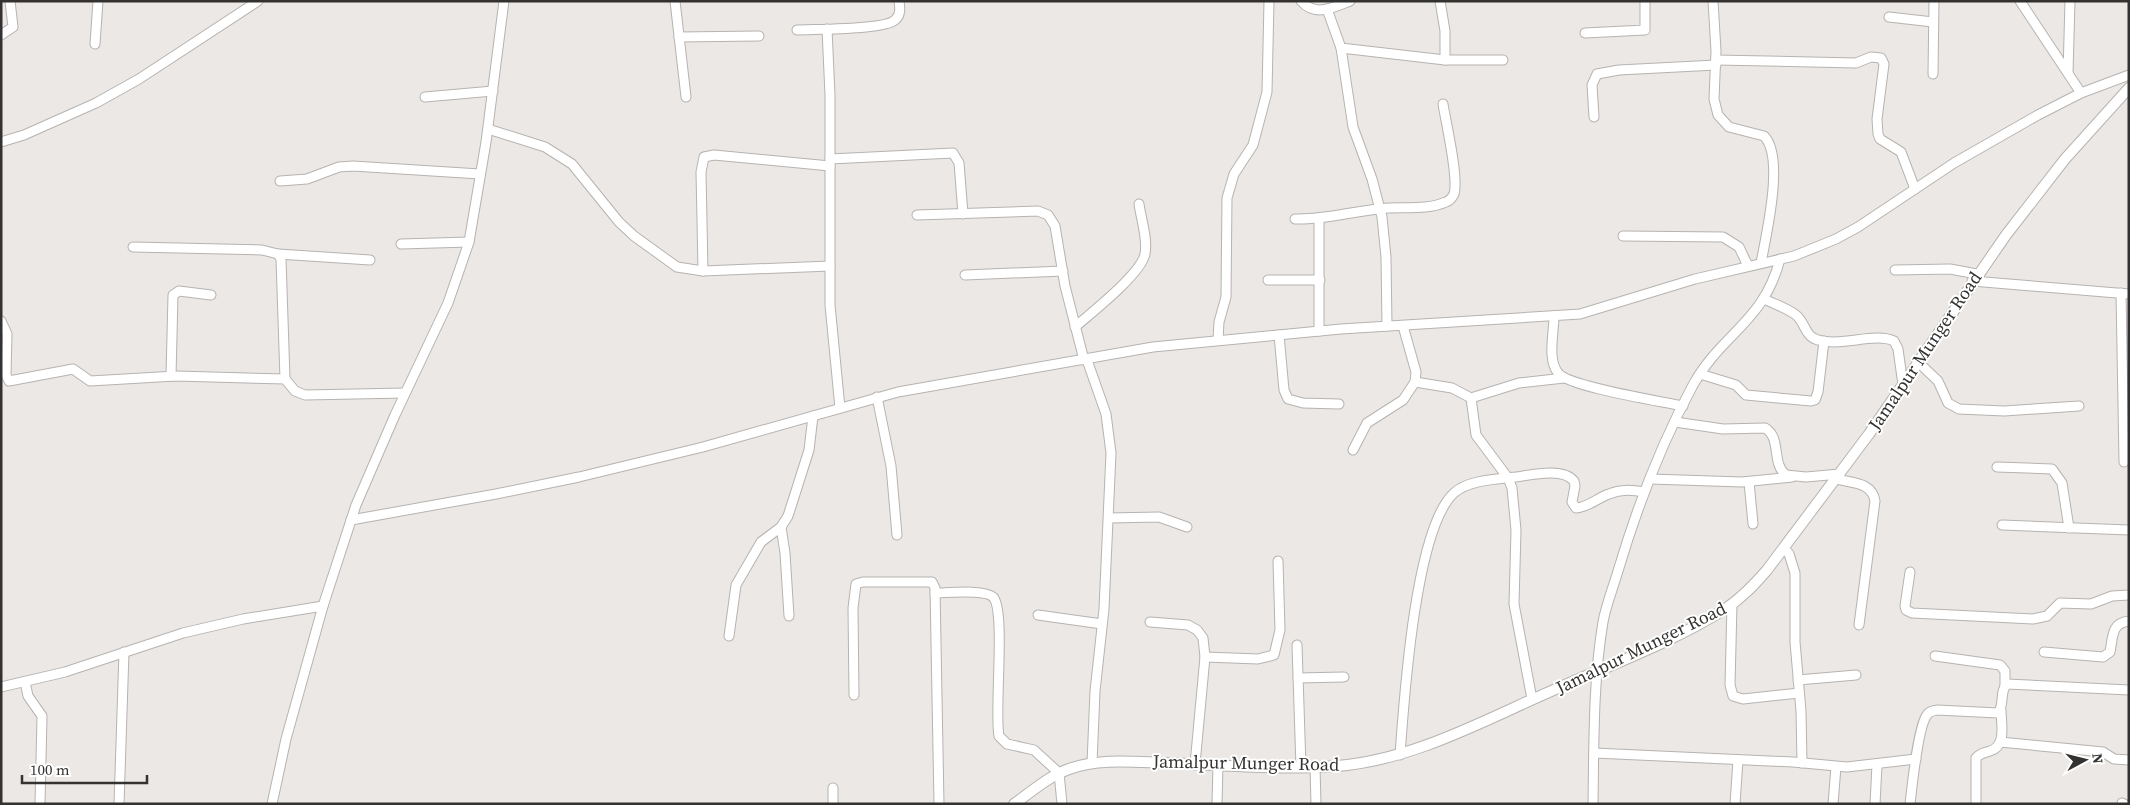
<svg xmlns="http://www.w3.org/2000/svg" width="2130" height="805" viewBox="0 0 2130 805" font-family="'Source Serif 4',serif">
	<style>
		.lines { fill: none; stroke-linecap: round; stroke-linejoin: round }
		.minor-casing { stroke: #b6b3b0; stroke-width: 11 }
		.tertiary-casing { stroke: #b6b3b0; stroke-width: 12 }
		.minor { stroke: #fff; stroke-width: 9 }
		.tertiary { stroke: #fff; stroke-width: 10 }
		.labels { text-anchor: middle; stroke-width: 4; stroke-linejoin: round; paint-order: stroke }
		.street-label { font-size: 18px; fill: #333230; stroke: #fff }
	</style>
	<rect width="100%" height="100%" fill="#ece8e5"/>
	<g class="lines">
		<defs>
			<g id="minor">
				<polyline points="675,1 686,97"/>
				<path d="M1301 1C1315 17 1332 8 1350 1"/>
				<polyline points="1440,1 1445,31 1445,60"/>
				<path d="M1713 1 1716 51 1714 99 1718 115 1729 127 1764 136C1785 157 1766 235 1761 263"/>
				<polyline points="2020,1 2081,93"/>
				<polyline points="1327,9 1341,48 1353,127 1372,179 1382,217 1386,257 1387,326"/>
				<polyline points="1889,17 1933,22"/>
				<polyline points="827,29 830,95 830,305 840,408"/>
				<path d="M797 30C815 29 884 30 895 20 901 15 900 8 899 1"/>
				<polyline points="1585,33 1645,30 1645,1"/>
				<polyline points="1,35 13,27 10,1"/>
				<polyline points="679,37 759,36"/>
				<polyline points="95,44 98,1"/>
				<polyline points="1341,48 1445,60 1503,60"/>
				<polyline points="1716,60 1856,63 1871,57 1881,58 1884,64 1877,119 1878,134 1880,139 1901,152 1915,189"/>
				<polyline points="2068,73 2070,1"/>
				<polyline points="1933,74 1934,1"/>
				<polyline points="425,97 493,91"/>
				<polyline points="1594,117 1592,85 1597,74 1619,70 1716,65"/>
				<polyline points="488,129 545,147 572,164 619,222 634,236 677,267 703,271 830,266"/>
				<polyline points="1,142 24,135 96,103 139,79 258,1"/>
				<polyline points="830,159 953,153 959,163 963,214"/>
				<polyline points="280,181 307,179 339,167 353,166 480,174"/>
				<polyline points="917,215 1038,211 1048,215 1055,226 1065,286 1084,360"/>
				<path d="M1295 219C1323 220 1350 212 1378 209 1400 206 1425 211 1446 202 1449 201 1452 198 1454 194 1459 178 1446 123 1443 104"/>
				<polyline points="1623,236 1723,237 1739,247 1748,266"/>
				<polyline points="401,244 469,242"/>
				<polyline points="133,247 262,250 278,254 281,259 285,379"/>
				<polyline points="278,254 370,260"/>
				<polyline points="1895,270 1950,269 1977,274"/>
				<polyline points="703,271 701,172 704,157 714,155 830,166"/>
				<polyline points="965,275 1063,271"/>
				<polyline points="1268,280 1320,280"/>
				<polyline points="1972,281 2129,294"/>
				<polyline points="2121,293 2124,462"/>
				<path d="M1764 299C1774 304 1787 308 1796 315 1805 322 1805 337 1818 340 1841 347 1875 332 1894 341L1898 349 1903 385"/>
				<path d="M1554 316C1554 333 1547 359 1558 373 1569 387 1660 401 1683 406"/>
				<polyline points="1,321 7,334 6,375 9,381 73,369 90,381 176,376 285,379 295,391 305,395 405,393"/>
				<path d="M1075 327C1091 313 1141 274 1145 254 1148 239 1141 219 1139 204"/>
				<polyline points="1319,331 1319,218"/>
				<polyline points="1279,335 1284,390 1288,399 1303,403 1339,404"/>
				<polyline points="1218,340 1219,322 1226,297 1227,198 1234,174 1253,145 1267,92 1269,1"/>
				<polyline points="1087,360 1106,414 1111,453 1104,609 1095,691 1092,763"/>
				<polyline points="1918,362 1938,381 1948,403 1959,409 2004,411 2079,406"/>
				<polyline points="1700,374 1736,385 1746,395 1811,401 1815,400 1818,392 1824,341"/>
				<polyline points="171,376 173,295 179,291 211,295"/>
				<polyline points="1415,382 1452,388 1471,398 1476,435 1508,478 1512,488 1516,530 1514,604 1532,699"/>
				<polyline points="877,397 891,466 897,535"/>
				<polyline points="1471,398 1519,383 1564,378"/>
				<path d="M1675 422 1723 429 1765 428C1782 438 1771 464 1786 475L1806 477 1840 474"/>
				<polyline points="1353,450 1367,423 1403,400 1415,382 1416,372 1403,326"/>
				<polyline points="1997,467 2052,469 2062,483 2069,528"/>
				<polyline points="1650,479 1742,482 1792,477"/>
				<path d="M1836 479C1852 483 1872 482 1875 501L1859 625"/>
				<polyline points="1749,482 1753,524"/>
				<polyline points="1109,518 1159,517 1187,527"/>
				<polyline points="351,520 496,494 579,477 703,447 898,392 1153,347 1341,329 1580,314 1695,279 1794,256 1836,239 1858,227 1954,163 2038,115 2081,93 2129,75"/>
				<polyline points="2002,525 2129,530"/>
				<polyline points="781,527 785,553 789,616"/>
				<polyline points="1784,548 1789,554 1795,573 1795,642 1801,711 1802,763"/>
				<polyline points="1910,572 1905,606 1906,610 1912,613 2033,619 2047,616 2060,603 2091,604 2112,596 2129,595"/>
				<path d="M935 593C947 593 984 589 993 597 1006 610 994 712 999 736L1007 744 1034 750 1059 773 1062 804"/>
				<polyline points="1732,604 1730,685 1733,696 1743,699 1799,693"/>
				<polyline points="1038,615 1102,624"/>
				<polyline points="1150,622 1188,625 1197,630 1203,638 1205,657 1195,764"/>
				<polyline points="729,636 736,585 761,542 781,527 788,516 809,450 813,416"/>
				<polyline points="1297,645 1301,767"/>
				<path d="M2044 652 2103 657 2110 652C2113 637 2111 623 2129 621"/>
				<polyline points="1935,656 2000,665 2005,671 2005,685"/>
				<polyline points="1205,657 1258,659 1274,655 1280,630 1278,561"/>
				<polyline points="1298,678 1344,677"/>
				<polyline points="1798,680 1856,675"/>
				<polyline points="25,682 28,696 42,716 40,804"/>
				<polyline points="1,687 65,672 183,633 243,619 323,606"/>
				<polyline points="854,695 853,608 856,584 863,582 932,582 935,588 939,804"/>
				<polyline points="2000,742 2103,752 2114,759 2129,760"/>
				<polyline points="1594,753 1793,762 1847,767 1916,759"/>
				<path d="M1400 755C1404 700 1415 528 1454 493 1468 480 1497 479 1516 477 1531 475 1563 467 1574 481L1575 486 1572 502 1576 508C1589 507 1597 498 1609 494 1621 489 1632 490 1644 492"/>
				<polyline points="1315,767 1316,804"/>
				<polyline points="2122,803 2124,804"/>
				<polyline points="119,804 124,652"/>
				<polyline points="272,804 286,739 323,606 356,505 395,415 448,303 469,242 486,142 504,1"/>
				<polyline points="833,804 833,788"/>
				<polyline points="1217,804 1218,765"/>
				<path d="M1593 804C1594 744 1593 681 1603 622 1606 605 1613 588 1618 571 1637 507 1661 444 1693 385 1721 334 1764 322 1780 259"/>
				<polyline points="1735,804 1738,760"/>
				<polyline points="1833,804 1836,767"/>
				<polyline points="1875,804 1877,765"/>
				<path d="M1910 804C1912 787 1918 726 1927 715 1929 711 1933 711 1937 710L1998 713C2005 705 1999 691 2007 684L2129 690"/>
				<path d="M1976 804V758C1980 753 1984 753 1990 751 2007 746 2001 723 2001 710"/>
			</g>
			<path id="tertiary" d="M1014 804C1031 792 1049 776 1069 769 1099 758 1134 762 1166 763 1223 765 1280 770 1337 766 1414 760 1486 719 1556 689 1612 664 1673 642 1725 609 1742 598 1754 585 1767 570L1869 434 2006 235 2065 159 2129 88"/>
		</defs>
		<use href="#minor" class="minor-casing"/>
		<use href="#tertiary" class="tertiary-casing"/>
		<use href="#minor" class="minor"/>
		<use href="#tertiary" class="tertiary"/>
	</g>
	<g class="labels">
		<g class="street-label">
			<text transform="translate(1925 351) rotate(-56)" y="6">Jamalpur Munger Road</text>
			<text transform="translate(1641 648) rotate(-26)" y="6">Jamalpur Munger Road</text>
			<text transform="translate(1246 763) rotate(1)" y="6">Jamalpur Munger Road</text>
		</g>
	</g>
	<rect width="2130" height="805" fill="none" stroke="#333230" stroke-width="5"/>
	<g transform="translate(2085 760) rotate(83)" stroke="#ffffff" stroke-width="4" paint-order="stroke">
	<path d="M0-4L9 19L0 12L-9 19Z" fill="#333230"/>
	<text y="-8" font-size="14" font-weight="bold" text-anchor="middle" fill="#333230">N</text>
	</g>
	<path d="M22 775v8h125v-8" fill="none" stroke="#333230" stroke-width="2.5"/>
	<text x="30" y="775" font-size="15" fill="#333230" stroke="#ffffff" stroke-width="4" paint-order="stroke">100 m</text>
</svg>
